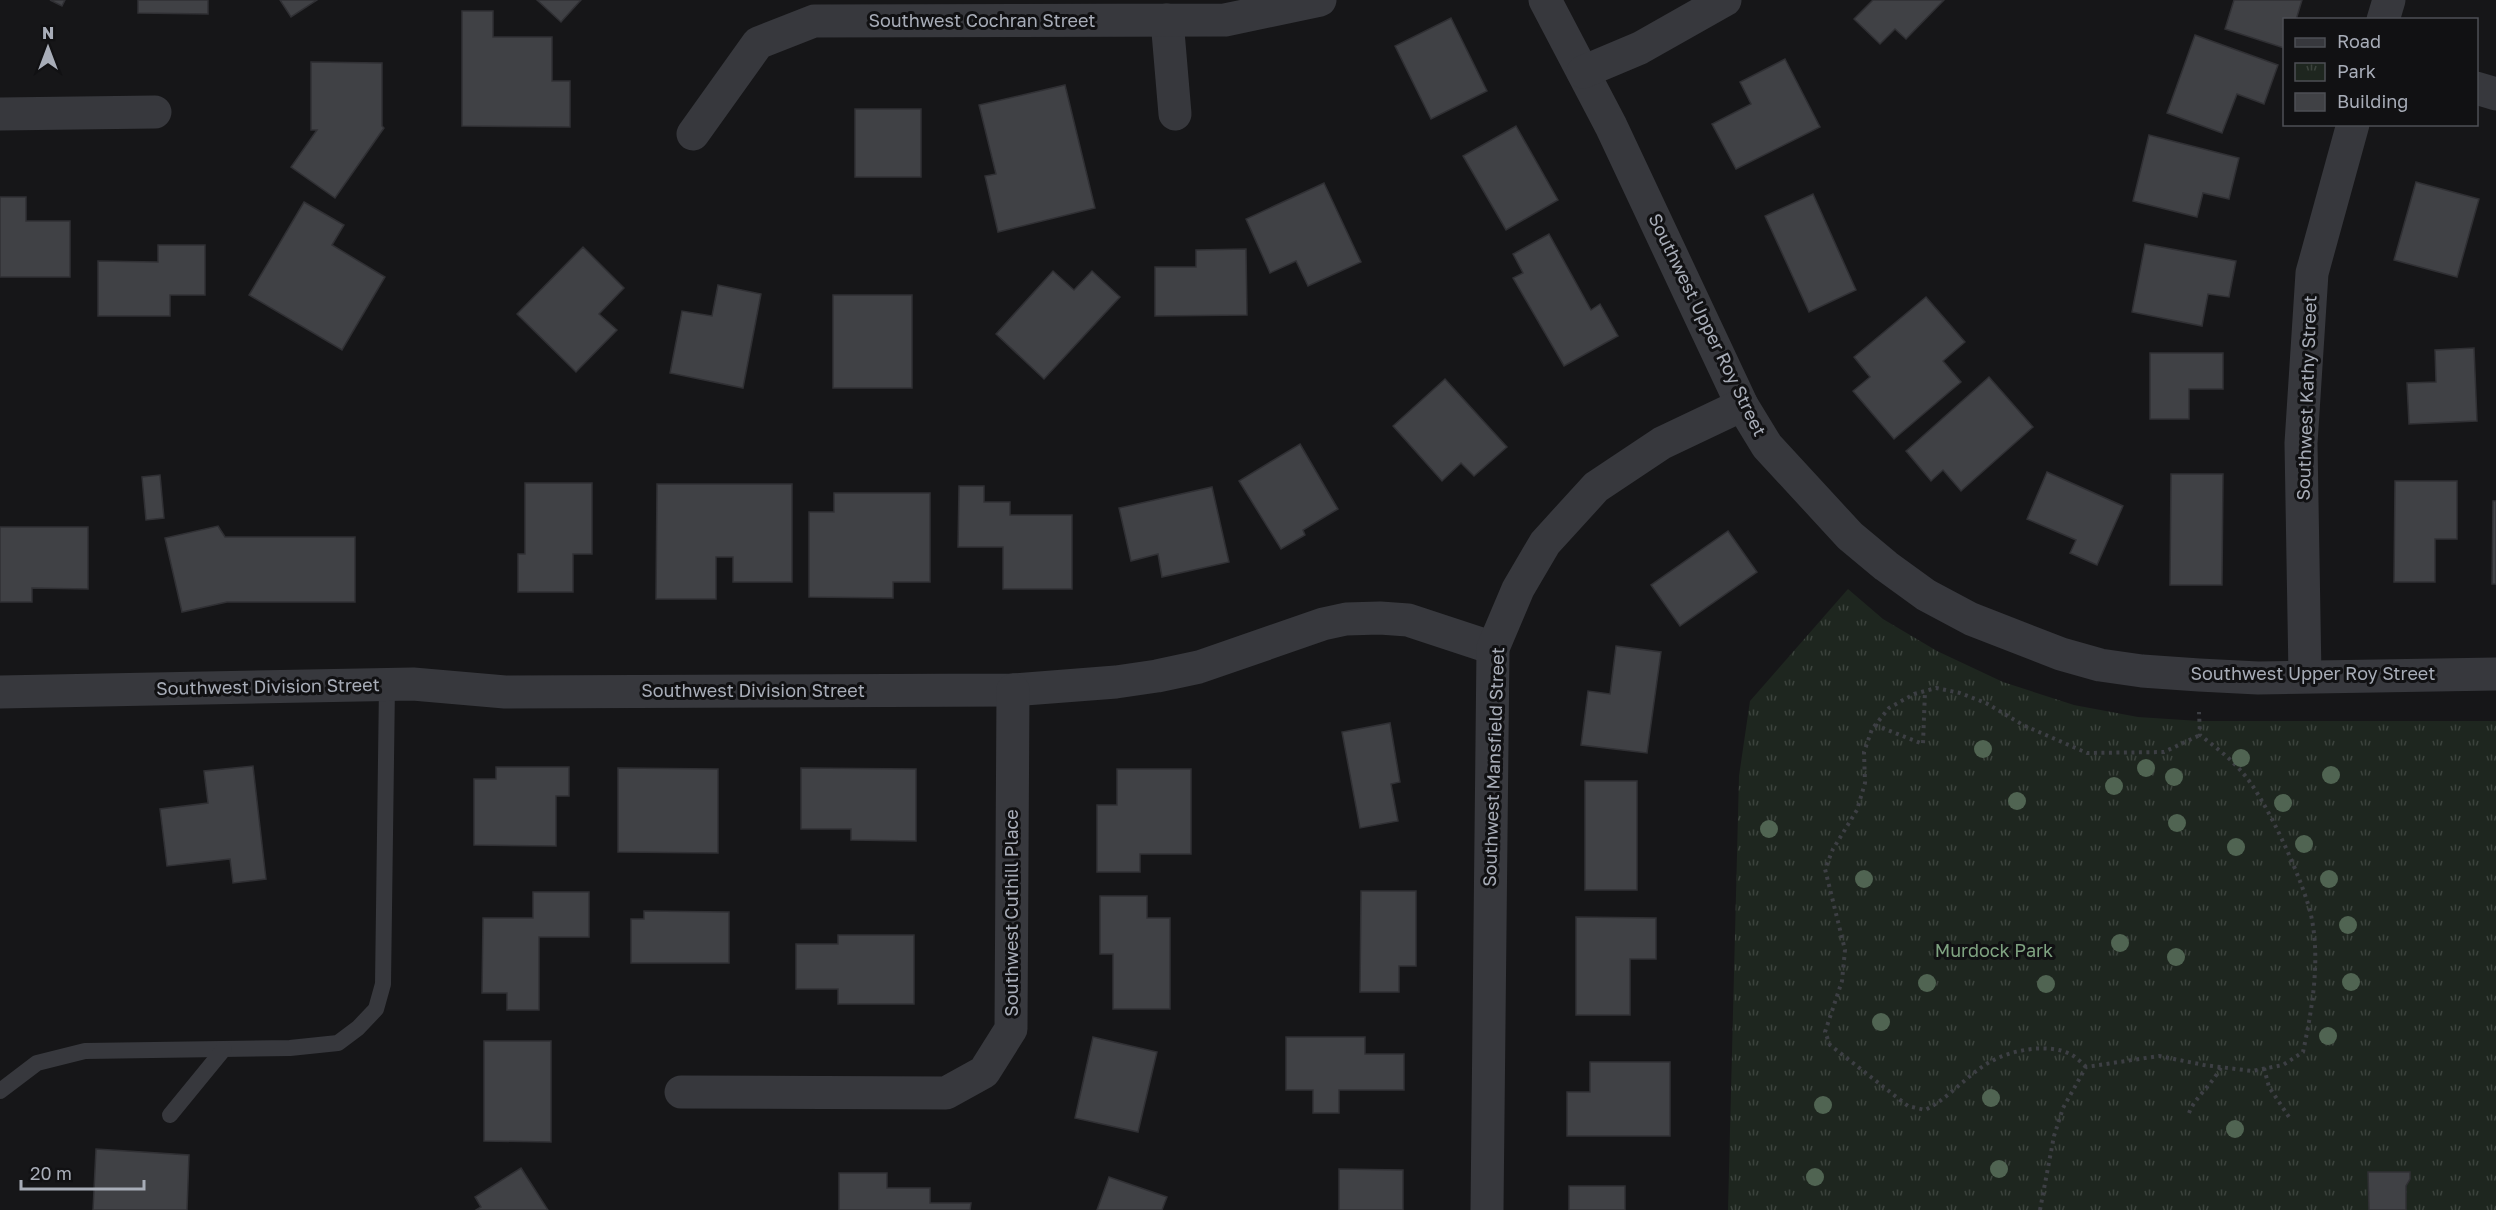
<svg xmlns="http://www.w3.org/2000/svg" width="2496" height="1210" viewBox="0 0 2496 1210" font-family="'Golos Text',sans-serif">
	<style>
		.park { fill: url(#park-tufts) }
		.building { fill: #404145; stroke: #303034; stroke-width: 1.5 }
		.lines { fill: none; stroke-linecap: round; stroke-linejoin: round }
		.path { stroke: #3d3f44; stroke-width: 4; stroke-dasharray: 3 4.5; stroke-linecap: butt }
		.lane { stroke: #37383d; stroke-width: 16 }
		.street { stroke: #37383d; stroke-width: 33 }
		.tree { fill: #506452 }
		.labels { text-anchor: middle; stroke-width: 6; stroke-linejoin: round; paint-order: stroke }
		.street-label { font-size: 18px; fill: #a8adb8; stroke: #111113 }
		.park-label { font-size: 18px; fill: #7fa381; stroke: #111113 }
	</style>
	<defs>
		<pattern id="park-tufts" width="24" height="20" patternUnits="userSpaceOnUse" patternTransform="scale(1.5)"><rect width="24" height="20" fill="#1e261f"/><path d="M3 7l-1-3M5 7V3M7 7l1-3M15 17l-1-3M17 17v-4M19 17l1-3" fill="none" stroke="#3c433d"/></pattern>
	</defs>
	<rect width="100%" height="100%" fill="#161618"/>
	<polygon class="park" points="1848,589 1883,619 1937,651 2003,682 2074,705 2138,717 2199,721 2496,721 2496,1210 1728,1210 1739,776 1750,701"/>
	<g class="building">
		<polygon points="50,0 65,0 62,6"/>
		<polygon points="138,0 208,0 208,14 138,13"/>
		<polygon points="280,0 317,0 291,17"/>
		<polygon points="537,0 581,0 561,22"/>
		<polygon points="1873,0 1944,0 1906,39 1895,29 1880,44 1854,19"/>
		<polygon points="2234,0 2302,0 2296,20 2284,20 2284,48 2225,29"/>
		<polygon points="462,11 493,11 493,37 552,37 552,81 570,81 570,127 462,126"/>
		<polygon points="1451,18 1487,91 1431,119 1395,46"/>
		<polygon points="2195,35 2278,65 2264,104 2237,94 2222,133 2167,113"/>
		<polygon points="1785,59 1820,127 1736,169 1712,124 1751,104 1740,82"/>
		<polygon points="311,62 382,63 382,126 384,128 335,198 291,167 317,130 311,130"/>
		<polygon points="1065,85 1095,208 998,232 985,176 996,174 979,105"/>
		<rect x="855" y="109" width="66" height="68"/>
		<polygon points="1516,126 1558,200 1506,230 1463,156"/>
		<polygon points="2149,135 2239,158 2229,199 2203,193 2197,217 2133,201"/>
		<polygon points="2416,182 2479,199 2457,277 2394,260"/>
		<polygon points="1324,183 1361,262 1308,286 1296,261 1270,273 1246,219"/>
		<polygon points="1813,194 1856,290 1809,312 1765,216"/>
		<polygon points="0,197 26,197 26,221 70,221 70,277 0,277"/>
		<polygon points="304,202 344,225 332,245 385,277 342,350 249,295"/>
		<polygon points="1549,234 1591,310 1600,304 1618,336 1564,366 1513,278 1523,273 1513,254"/>
		<polygon points="2145,244 2236,261 2229,297 2208,294 2202,326 2132,312"/>
		<polygon points="158,245 205,245 205,295 170,295 170,316 98,316 98,261 158,262"/>
		<polygon points="583,247 624,288 599,314 617,330 576,372 517,314"/>
		<polygon points="1246,249 1247,315 1155,316 1155,267 1196,267 1196,250"/>
		<polygon points="1053,271 1074,290 1092,271 1120,297 1044,379 996,334"/>
		<polygon points="718,285 761,294 743,388 670,373 682,311 712,316"/>
		<rect x="833" y="295" width="79" height="93"/>
		<polygon points="1926,297 1965,342 1943,361 1961,382 1894,439 1853,391 1870,377 1854,357"/>
		<polygon points="2474,348 2477,421 2409,424 2407,383 2436,382 2435,350"/>
		<polygon points="2150,353 2223,353 2223,389 2189,389 2189,419 2150,419"/>
		<polygon points="1989,377 2033,427 1961,491 1943,470 1931,481 1906,451"/>
		<polygon points="1445,379 1507,447 1474,476 1461,463 1442,481 1393,426"/>
		<polygon points="1300,444 1338,509 1303,530 1305,535 1281,549 1239,481"/>
		<polygon points="2047,472 2123,506 2097,565 2070,553 2076,540 2027,519"/>
		<polygon points="2171,474 2223,474 2222,585 2170,585"/>
		<polygon points="160,475 164,518 146,520 142,477"/>
		<polygon points="2395,481 2457,481 2457,539 2435,539 2435,582 2394,582"/>
		<polygon points="525,483 592,483 592,554 573,554 573,592 518,592 518,554 525,554"/>
		<polygon points="657,484 792,484 792,582 733,582 733,557 716,557 716,599 656,599"/>
		<polygon points="959,486 984,486 984,502 1010,502 1010,515 1072,515 1072,589 1003,589 1003,547 958,547"/>
		<polygon points="1212,487 1229,562 1162,577 1158,554 1131,561 1119,508"/>
		<polygon points="834,493 930,493 930,582 893,582 893,598 809,597 809,512 834,512"/>
		<polygon points="2493,501 2496,501 2496,584 2492,584"/>
		<polygon points="218,526 225,537 355,537 355,602 227,602 182,612 165,538"/>
		<polygon points="0,527 88,527 88,589 32,588 32,602 0,602"/>
		<polygon points="1728,531 1757,572 1680,626 1651,585"/>
		<polygon points="1616,646 1661,652 1647,753 1581,745 1588,691 1610,694"/>
		<polygon points="1390,723 1400,782 1391,784 1398,821 1360,828 1342,732"/>
		<polygon points="253,766 266,879 233,883 230,859 167,866 160,809 208,803 204,771"/>
		<polygon points="496,767 569,767 569,796 556,796 556,846 474,845 474,779 496,779"/>
		<polygon points="618,768 718,769 718,853 618,852"/>
		<polygon points="801,768 916,769 916,841 851,840 851,829 801,829"/>
		<polygon points="1117,769 1191,769 1191,854 1140,854 1140,872 1097,872 1097,805 1117,805"/>
		<rect x="1585" y="781" width="52" height="109"/>
		<polygon points="1361,891 1416,891 1416,966 1399,966 1399,992 1360,992"/>
		<polygon points="533,892 589,892 589,937 539,937 539,1010 507,1010 507,993 482,993 483,918 533,918"/>
		<polygon points="1100,896 1147,896 1147,918 1170,918 1170,1009 1113,1009 1113,954 1100,954"/>
		<polygon points="644,911 729,912 729,963 631,963 631,919 644,919"/>
		<polygon points="1576,917 1656,918 1656,959 1630,959 1630,1015 1576,1015"/>
		<polygon points="838,935 914,935 914,1004 838,1004 838,989 796,989 796,944 838,944"/>
		<polygon points="1093,1037 1157,1052 1138,1132 1075,1118"/>
		<polygon points="1286,1037 1365,1037 1365,1054 1404,1054 1404,1090 1339,1090 1339,1113 1313,1113 1313,1090 1286,1090"/>
		<polygon points="484,1041 551,1041 551,1142 484,1141"/>
		<polygon points="1590,1062 1670,1062 1670,1136 1567,1136 1567,1092 1590,1092"/>
		<polygon points="96,1149 189,1155 187,1210 93,1210"/>
		<polygon points="521,1168 548,1210 476,1210 481,1207 475,1197"/>
		<polygon points="1339,1169 1403,1170 1403,1210 1339,1210"/>
		<polygon points="2368,1172 2410,1172 2410,1179 2406,1186 2406,1210 2369,1210"/>
		<polygon points="839,1173 887,1173 887,1188 930,1188 930,1203 971,1203 970,1210 839,1210"/>
		<polygon points="1109,1177 1167,1197 1162,1210 1097,1210"/>
		<rect x="1569" y="1186" width="56" height="24"/>
	</g>
	<g class="lines">
		<g class="path">
			<polyline points="1875,725 1923,744 1925,691"/>
			<path d="M2086 1067C2082 1063 2077 1058 2072 1055 2049 1042 2010 1050 1988 1063 1965 1077 1949 1098 1925 1110L1908 1106 1830 1045 1825 1032 1842 981 1845 950 1825 869 1833 849 1857 810 1865 783 1864 752 1872 729 1889 708 1914 694 1936 688 1960 693 1986 703 2023 725 2087 753 2164 752 2200 735"/>
			<polyline points="2264,1068 2269,1087 2289,1117"/>
			<path d="M2189 1113C2195 1097 2212 1085 2221 1067"/>
			<path d="M2040 1210 2054 1136 2063 1108 2086 1067 2159 1056 2204 1065 2252 1071 2283 1065 2303 1052C2312 1010 2320 963 2312 920 2306 886 2265 796 2241 771 2229 757 2214 746 2200 735L2199 712"/>
		</g>
		<g class="lane">
			<polyline points="0,1091 37,1063 85,1051 290,1048 338,1043 358,1028 376,1009 383,984 387,685"/>
			<polyline points="170,1115 224,1049"/>
		</g>
		<g class="street">
			<polyline points="1545,0 1611,126 1742,405 1767,446 1850,536 1886,566 1926,595 1971,619 2061,654 2100,665 2142,671 2199,675 2258,678 2496,674"/>
			<polyline points="1167,20 1175,114"/>
			<polyline points="2383,20 2389,0"/>
			<polyline points="1583,72 1640,48 1725,0"/>
			<polyline points="2476,88 2496,94"/>
			<polyline points="0,114 155,112"/>
			<polyline points="693,134 758,43 814,21 1225,20 1320,0"/>
			<polyline points="2305,676 2301,443 2312,273 2353,124"/>
			<polyline points="0,692 413,684 505,692 1013,690 1116,682 1157,676 1199,667 1323,624 1346,619 1380,618 1408,620 1493,648"/>
			<polyline points="681,1092 946,1093 984,1072 1011,1029 1013,690"/>
			<polyline points="1487,1210 1493,648 1518,589 1545,543 1596,487 1662,443 1742,405"/>
		</g>
	</g>
	<g class="tree">
		<circle cx="1983" cy="749" r="9"/>
		<circle cx="2241" cy="758" r="9"/>
		<circle cx="2146" cy="768" r="9"/>
		<circle cx="2331" cy="775" r="9"/>
		<circle cx="2174" cy="777" r="9"/>
		<circle cx="2114" cy="786" r="9"/>
		<circle cx="2017" cy="801" r="9"/>
		<circle cx="2283" cy="803" r="9"/>
		<circle cx="2177" cy="823" r="9"/>
		<circle cx="1769" cy="829" r="9"/>
		<circle cx="2304" cy="844" r="9"/>
		<circle cx="2236" cy="847" r="9"/>
		<circle cx="1864" cy="879" r="9"/>
		<circle cx="2329" cy="879" r="9"/>
		<circle cx="2348" cy="925" r="9"/>
		<circle cx="2120" cy="943" r="9"/>
		<circle cx="2176" cy="957" r="9"/>
		<circle cx="2351" cy="982" r="9"/>
		<circle cx="1927" cy="983" r="9"/>
		<circle cx="2046" cy="984" r="9"/>
		<circle cx="1881" cy="1022" r="9"/>
		<circle cx="2328" cy="1036" r="9"/>
		<circle cx="1991" cy="1098" r="9"/>
		<circle cx="1823" cy="1105" r="9"/>
		<circle cx="2235" cy="1129" r="9"/>
		<circle cx="1999" cy="1169" r="9"/>
		<circle cx="1815" cy="1177" r="9"/>
	</g>
	<g class="labels">
		<g class="street-label">
			<text x="982" y="27">Southwest Cochran Street</text>
			<text transform="translate(1707 325) rotate(64)" y="6">Southwest Upper Roy Street</text>
			<text transform="translate(2307 398) rotate(-88)" y="6">Southwest Kathy Street</text>
			<text x="2313" y="680">Southwest Upper Roy Street</text>
			<text transform="translate(268 687) rotate(-1)" y="6">Southwest Division Street</text>
			<text x="753" y="697">Southwest Division Street</text>
			<text transform="translate(1494 767) rotate(-88)" y="6">Southwest Mansfield Street</text>
			<text transform="translate(1012 913) rotate(-90)" y="6">Southwest Cuthill Place</text>
		</g>
		<g class="park-label">
			<text x="1994" y="957">Murdock Park</text>
		</g>
	</g>
	<rect x="2283" y="18" width="195" height="108" fill="#111113" stroke="#4d4f55" stroke-width="1.5"/>
	<rect x="2295" y="38" width="30" height="9" fill="#37383d" stroke="#4d4f55" stroke-width="1.5"/>
	<text x="2337" y="48" font-size="18" fill="#a8adb8">Road</text>
	<rect x="2295" y="63" width="30" height="18" fill="url(#park-tufts)" stroke="#4d4f55" stroke-width="1.5"/>
	<text x="2337" y="78" font-size="18" fill="#a8adb8">Park</text>
	<rect x="2295" y="93" width="30" height="18" fill="#404145" stroke="#4d4f55" stroke-width="1.5"/>
	<text x="2337" y="108" font-size="18" fill="#a8adb8">Building</text>
	<g transform="translate(48 48)" stroke="#111113" stroke-width="4.5" paint-order="stroke">
	<path d="M0-4.5L10 22L0 15L-10 22Z" fill="#a8adb8"/>
	<text y="-9" font-size="16" font-weight="bold" text-anchor="middle" fill="#a8adb8">N</text>
	</g>
	<path d="M21 1180v9h123v-9" fill="none" stroke="#a8adb8" stroke-width="3"/>
	<text x="30" y="1180" font-size="18" fill="#a8adb8" stroke="#111113" stroke-width="4.5" paint-order="stroke">20 m</text>
</svg>
